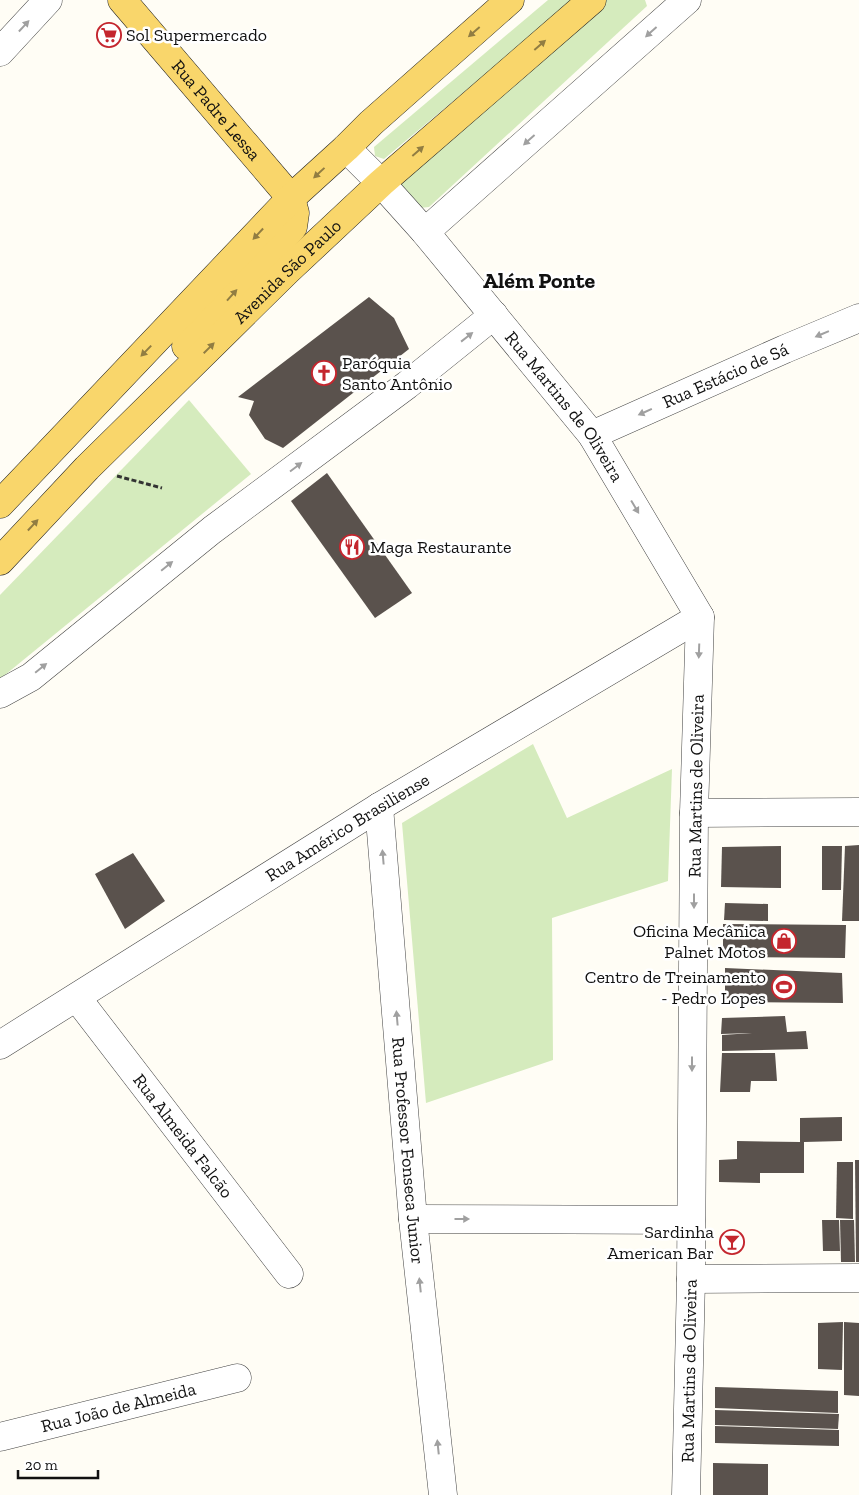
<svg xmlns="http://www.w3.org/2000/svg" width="859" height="1495" viewBox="0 0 859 1495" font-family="'Zilla Slab',serif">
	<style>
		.green { fill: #d5ebbd }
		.building { fill: #5a524d }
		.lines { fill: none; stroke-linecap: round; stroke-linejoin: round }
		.minor-casing { stroke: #444; stroke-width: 29 }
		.major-casing { stroke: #222; stroke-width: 29 }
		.path { stroke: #333; stroke-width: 3; stroke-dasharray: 5 2.5; stroke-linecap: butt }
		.minor { stroke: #fff; stroke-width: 28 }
		.major { stroke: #f9d66b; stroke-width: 28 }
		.oneway { fill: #a0a0a0 }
		.oneway2 { fill: #917d42 }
		.labels { text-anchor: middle; stroke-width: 5; stroke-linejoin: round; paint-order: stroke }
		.poi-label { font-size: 18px; fill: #111; stroke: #fff; text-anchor: start }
		.street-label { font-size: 18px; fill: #111; stroke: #fff }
		.district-label { font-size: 22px; font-weight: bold; fill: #111; stroke: #fff }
	</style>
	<rect width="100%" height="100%" fill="#fffdf5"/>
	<g class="green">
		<polygon points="548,0 574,0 384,159 375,156 374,147"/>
		<polygon points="603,0 645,0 647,6 429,207 419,208 402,191 401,179"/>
		<polygon points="189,400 251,474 0,679 0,595"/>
		<polygon points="533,744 567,818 672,769 668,881 552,918 553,1060 426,1103 402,823"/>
	</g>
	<g class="building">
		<polygon points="369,297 394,318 409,349 283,448 265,439 249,415 254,401 238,397"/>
		<polygon points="327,473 412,593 375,618 291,501"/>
		<polygon points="859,845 859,921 842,921 845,846"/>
		<polygon points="781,846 781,888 721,887 722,847"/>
		<polygon points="822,846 842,846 841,890 822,890"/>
		<polygon points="133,853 165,901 125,929 95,874"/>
		<polygon points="725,903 768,904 768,921 724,920"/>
		<polygon points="723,924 846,925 845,958 723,957"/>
		<polygon points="725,968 842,973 843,1003 725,1002"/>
		<polygon points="785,1016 787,1032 806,1031 808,1049 722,1051 722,1035 752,1033 721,1034 722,1018"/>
		<polygon points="722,1053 775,1053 777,1081 751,1081 750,1092 720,1092"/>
		<polygon points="842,1117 842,1141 804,1142 804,1173 760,1173 760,1183 719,1182 719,1160 737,1159 737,1141 800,1142 800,1118"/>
		<polygon points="855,1160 859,1160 859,1262 856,1262"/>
		<polygon points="837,1162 853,1162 853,1219 836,1218"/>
		<polygon points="822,1220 839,1220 840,1251 823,1251"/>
		<polygon points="840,1220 854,1220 855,1262 841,1262"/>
		<polygon points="843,1322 842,1370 818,1369 818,1323"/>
		<polygon points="844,1322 859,1323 859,1396 844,1395"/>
		<polygon points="715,1387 838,1391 838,1413 715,1408"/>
		<polygon points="715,1410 839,1414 838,1429 715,1425"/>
		<polygon points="715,1426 839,1430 839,1446 715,1443"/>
		<polygon points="713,1463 768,1464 768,1495 713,1495"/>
	</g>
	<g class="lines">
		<defs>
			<g id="minor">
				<polyline points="0,52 48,0"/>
				<path id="s1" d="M346 148 381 183 425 232 592 435 700 617 694 813 691 1279 686 1495"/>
				<polyline points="425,232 687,0"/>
				<path id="s2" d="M592 435 785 349 859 318"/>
				<polyline points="0,694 31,677 212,530 407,385 494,315"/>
				<path id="s3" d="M379 807 413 1219 443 1495"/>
				<polyline points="694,813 859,812"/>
				<path id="s4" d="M77 998 289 1274"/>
				<path id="s5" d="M0 1045 379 807 700 617"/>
				<polyline points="413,1219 691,1220"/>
				<polyline points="691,1279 859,1278"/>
				<path id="s6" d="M0 1437 237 1378"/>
			</g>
			<g id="major">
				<path id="s7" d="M122 0 291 198 295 213 293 227 186 346"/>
				<polyline points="0,504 291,198 346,148 371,123 510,0"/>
				<path id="s8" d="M0 561 87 468 287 271 381 183 592 0"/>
			</g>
		</defs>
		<use href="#minor" class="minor-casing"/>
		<use href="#major" class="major-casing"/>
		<polyline class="path" points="117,476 162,488"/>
		<use href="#minor" class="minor"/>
		<use href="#major" class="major"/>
	</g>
	<defs><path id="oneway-solid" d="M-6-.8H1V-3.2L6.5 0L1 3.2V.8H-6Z" transform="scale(1.25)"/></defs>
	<g class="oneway">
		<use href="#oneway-solid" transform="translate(24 26) rotate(-47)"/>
		<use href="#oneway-solid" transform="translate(651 32) rotate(138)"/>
		<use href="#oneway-solid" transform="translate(529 140) rotate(138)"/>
		<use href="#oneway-solid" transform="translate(822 334) rotate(157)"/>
		<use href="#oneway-solid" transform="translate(467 337) rotate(-38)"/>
		<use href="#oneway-solid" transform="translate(645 412) rotate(156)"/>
		<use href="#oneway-solid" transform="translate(296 467) rotate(-37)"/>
		<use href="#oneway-solid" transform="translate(635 507) rotate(59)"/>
		<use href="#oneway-solid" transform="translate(167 566) rotate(-39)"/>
		<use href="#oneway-solid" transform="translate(699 651) rotate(92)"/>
		<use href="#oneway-solid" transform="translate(41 668) rotate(-39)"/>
		<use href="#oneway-solid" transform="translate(383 857) rotate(-95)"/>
		<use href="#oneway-solid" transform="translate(694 901) rotate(90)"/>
		<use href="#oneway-solid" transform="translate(397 1018) rotate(-95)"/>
		<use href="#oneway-solid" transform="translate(692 1064) rotate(90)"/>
		<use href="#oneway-solid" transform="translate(462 1219)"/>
		<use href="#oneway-solid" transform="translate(420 1285) rotate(-96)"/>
		<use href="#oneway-solid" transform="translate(438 1447) rotate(-96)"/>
	</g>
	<g class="oneway2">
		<use href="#oneway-solid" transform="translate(474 32) rotate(139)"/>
		<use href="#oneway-solid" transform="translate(540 45) rotate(-41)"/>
		<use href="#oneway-solid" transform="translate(418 151) rotate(-41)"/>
		<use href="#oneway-solid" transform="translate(319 173) rotate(137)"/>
		<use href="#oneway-solid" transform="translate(258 234) rotate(133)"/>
		<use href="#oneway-solid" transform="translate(232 295) rotate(-48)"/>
		<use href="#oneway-solid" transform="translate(209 348) rotate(-45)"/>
		<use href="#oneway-solid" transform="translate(146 351) rotate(134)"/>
		<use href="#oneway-solid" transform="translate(33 525) rotate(-47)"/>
	</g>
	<defs>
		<symbol id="supermarket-ring" viewBox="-11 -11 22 22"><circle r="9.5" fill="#fff" stroke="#c4262e" stroke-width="1.5"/><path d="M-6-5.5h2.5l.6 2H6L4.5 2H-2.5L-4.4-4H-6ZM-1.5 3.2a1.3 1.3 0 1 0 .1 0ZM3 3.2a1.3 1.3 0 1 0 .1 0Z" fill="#c4262e"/></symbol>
		<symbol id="church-ring" viewBox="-11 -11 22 22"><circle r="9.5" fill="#fff" stroke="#c4262e" stroke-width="1.5"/><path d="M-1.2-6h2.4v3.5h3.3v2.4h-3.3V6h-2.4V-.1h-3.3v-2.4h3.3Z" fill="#c4262e"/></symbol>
		<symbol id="restaurant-ring" viewBox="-11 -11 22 22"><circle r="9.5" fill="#fff" stroke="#c4262e" stroke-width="1.5"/><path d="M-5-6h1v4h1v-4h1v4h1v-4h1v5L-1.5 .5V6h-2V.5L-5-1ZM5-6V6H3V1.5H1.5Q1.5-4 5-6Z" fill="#c4262e"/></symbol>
		<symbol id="shop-ring" viewBox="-11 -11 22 22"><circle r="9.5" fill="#fff" stroke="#c4262e" stroke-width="1.5"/><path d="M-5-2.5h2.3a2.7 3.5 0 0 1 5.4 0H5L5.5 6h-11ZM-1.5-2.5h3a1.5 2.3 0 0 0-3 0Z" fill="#c4262e"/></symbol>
		<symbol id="stadium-ring" viewBox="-11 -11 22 22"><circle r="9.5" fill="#fff" stroke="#c4262e" stroke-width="1.5"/><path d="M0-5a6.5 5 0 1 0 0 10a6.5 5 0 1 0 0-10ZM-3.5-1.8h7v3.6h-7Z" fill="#c4262e"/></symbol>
		<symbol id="bar-ring" viewBox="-11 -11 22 22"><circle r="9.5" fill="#fff" stroke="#c4262e" stroke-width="1.5"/><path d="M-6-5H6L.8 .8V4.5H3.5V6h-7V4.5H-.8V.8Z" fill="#c4262e"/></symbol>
	</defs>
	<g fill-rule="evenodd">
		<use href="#supermarket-ring" x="95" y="21" width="28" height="28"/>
		<use href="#church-ring" x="310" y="359" width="28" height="28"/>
		<use href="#restaurant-ring" x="338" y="533" width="28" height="28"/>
		<use href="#shop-ring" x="770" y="927" width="28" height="28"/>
		<use href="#stadium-ring" x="770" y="973" width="28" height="28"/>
		<use href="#bar-ring" x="718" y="1228" width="28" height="28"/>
	</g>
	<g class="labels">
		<g class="poi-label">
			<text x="126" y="41">Sol Supermercado</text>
			<text x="342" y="369">Paróquia<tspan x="342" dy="21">Santo Antônio</tspan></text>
			<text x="370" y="553">Maga Restaurante</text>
			<text x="766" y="937" text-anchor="end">Oficina Mecânica<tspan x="766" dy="21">Palnet Motos</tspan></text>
			<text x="766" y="983" text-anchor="end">Centro de Treinamento<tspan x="766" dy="21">- Pedro Lopes</tspan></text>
			<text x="714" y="1238" text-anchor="end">Sardinha<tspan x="714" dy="21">American Bar</tspan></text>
		</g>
		<g class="street-label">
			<text dy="6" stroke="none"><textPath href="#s7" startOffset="145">Rua Padre Lessa</textPath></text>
			<text dy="6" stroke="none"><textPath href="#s8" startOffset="408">Avenida São Paulo</textPath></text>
			<text dy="6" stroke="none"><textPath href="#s2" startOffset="146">Rua Estácio de Sá</textPath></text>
			<text dy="6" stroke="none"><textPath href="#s1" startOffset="339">Rua Martins de Oliveira</textPath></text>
			<text transform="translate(696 786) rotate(-89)" y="6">Rua Martins de Oliveira</text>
			<text dy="6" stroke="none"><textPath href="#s5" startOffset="410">Rua Américo Brasiliense</textPath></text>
			<text dy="6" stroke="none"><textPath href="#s4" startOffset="174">Rua Almeida Falcão</textPath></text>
			<text dy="6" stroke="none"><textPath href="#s3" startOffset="345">Rua Professor Fonseca Junior</textPath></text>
			<text transform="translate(689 1371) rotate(-89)" y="6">Rua Martins de Oliveira</text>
			<text dy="6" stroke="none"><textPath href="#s6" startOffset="122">Rua João de Almeida</textPath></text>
		</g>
		<g class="district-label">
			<text x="539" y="288">Além Ponte</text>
		</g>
	</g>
	<path d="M18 1470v8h80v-8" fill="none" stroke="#111111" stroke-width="2.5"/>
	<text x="25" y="1470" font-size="15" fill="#111111" stroke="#ffffff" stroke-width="4" paint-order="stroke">20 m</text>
</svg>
